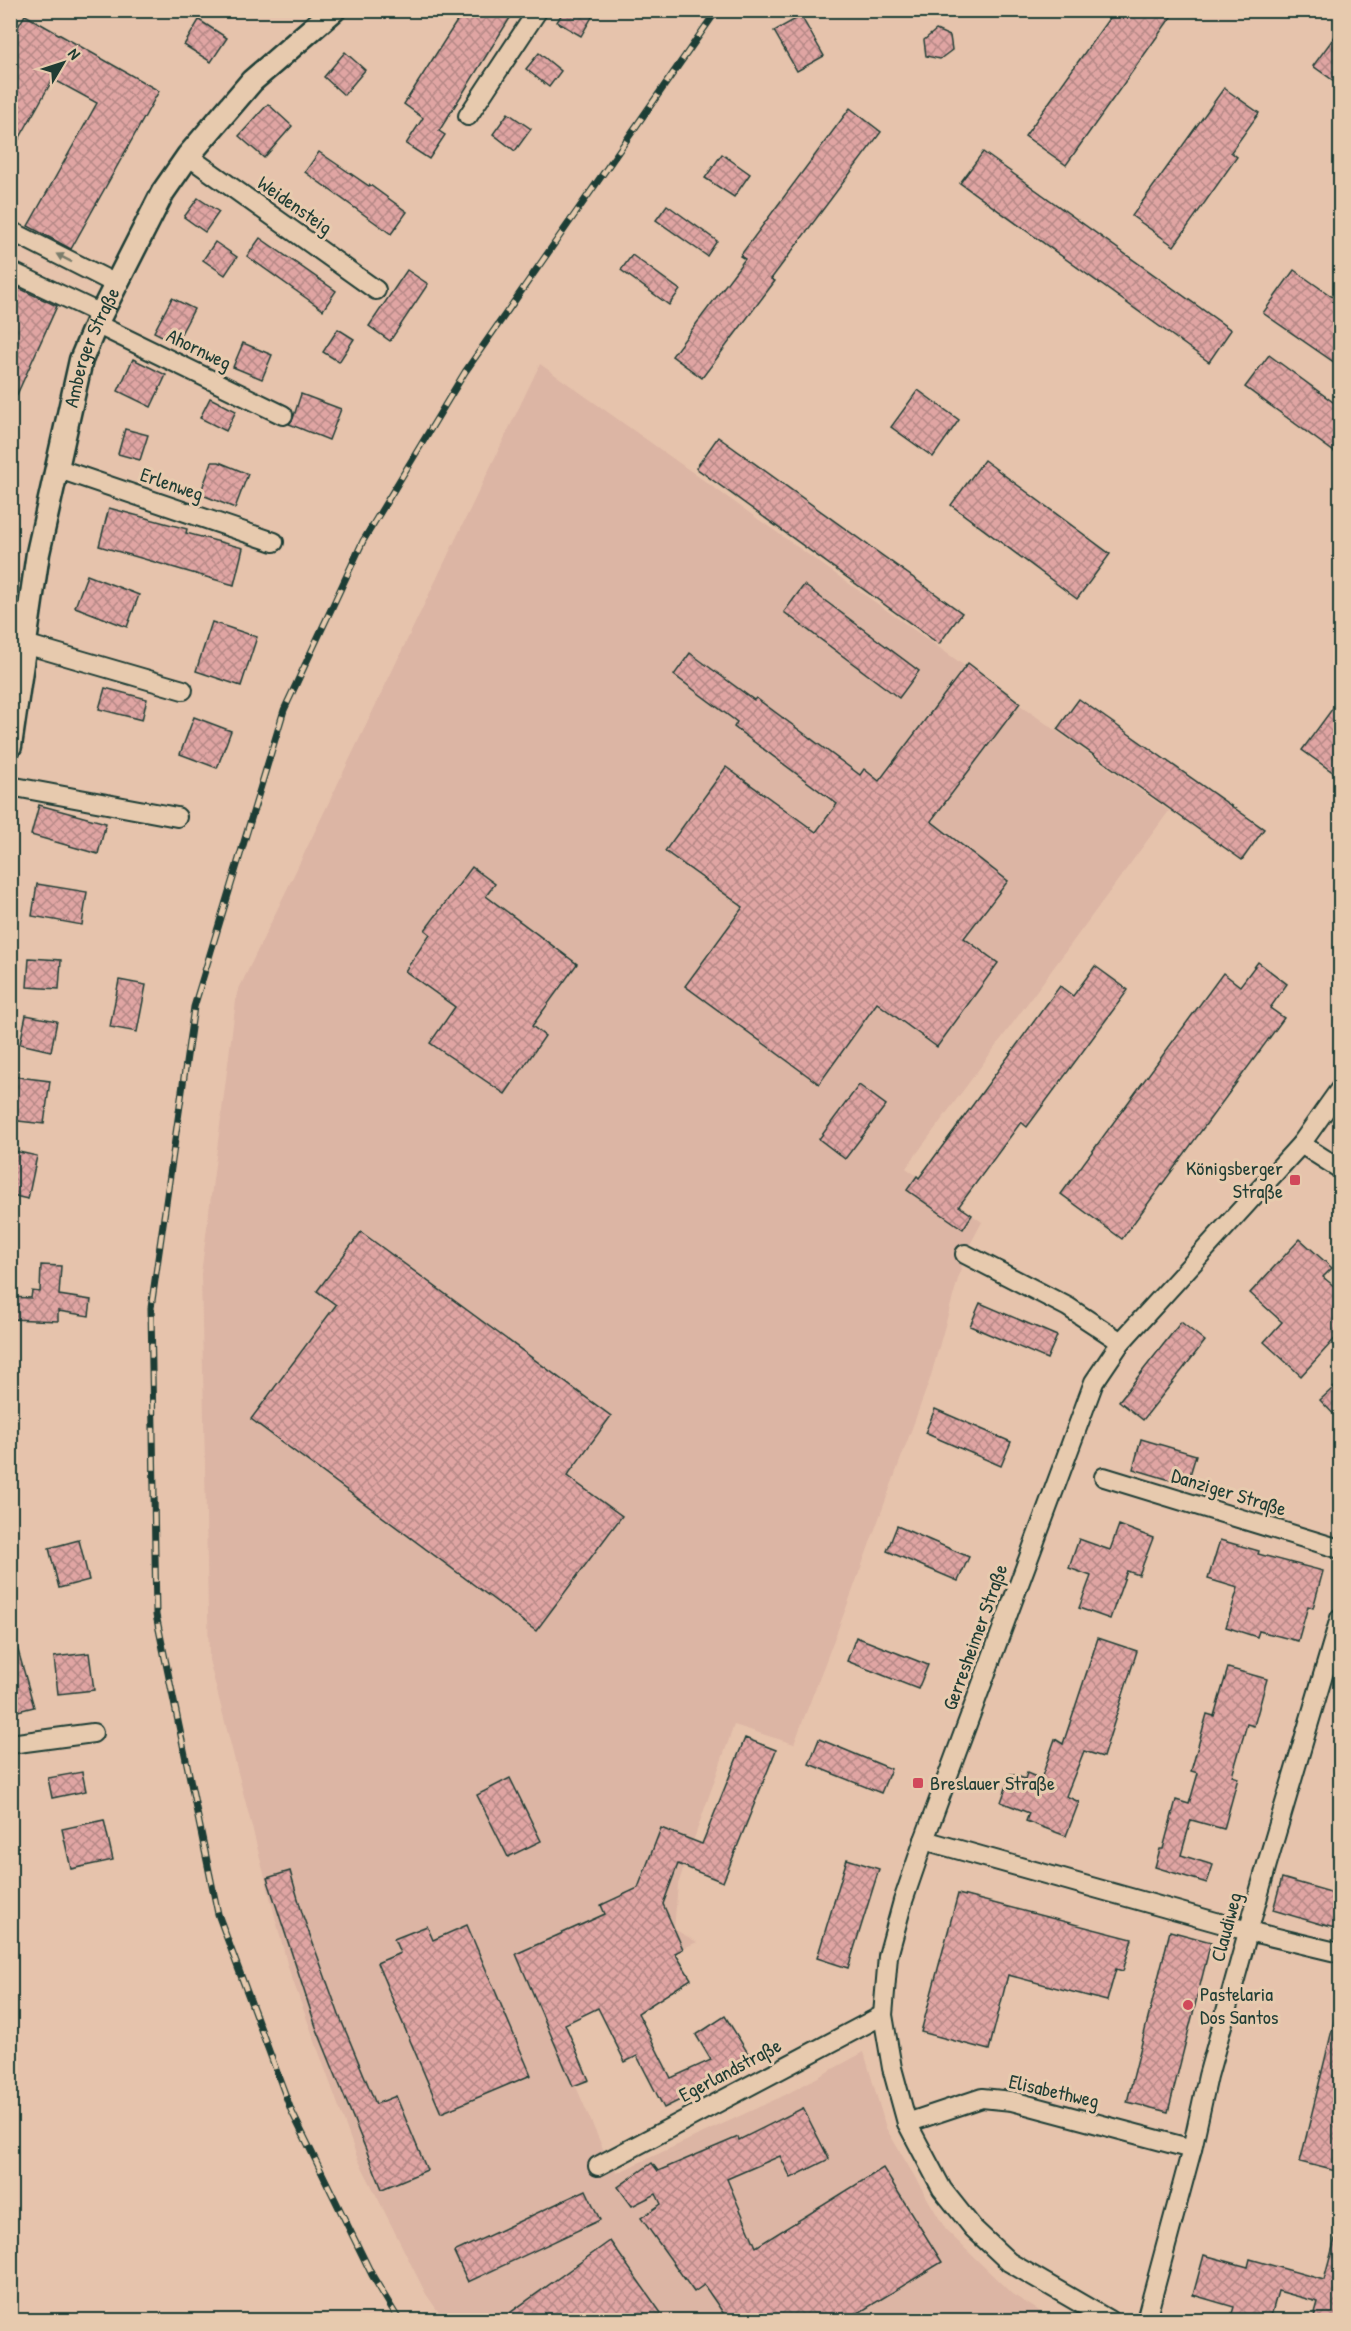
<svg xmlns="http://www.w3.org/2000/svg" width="1351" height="2331" viewBox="0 0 1351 2331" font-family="'Patrick Hand',sans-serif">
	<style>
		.built { fill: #dcb5a4 }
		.building { fill: url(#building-cross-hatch); stroke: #1f3d34; stroke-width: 1.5 }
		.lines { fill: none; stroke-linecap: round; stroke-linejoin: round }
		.minor-casing { stroke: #1f3d34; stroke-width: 22 }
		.tertiary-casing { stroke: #1f3d34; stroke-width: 27 }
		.minor { stroke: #e7caae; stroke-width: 18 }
		.tertiary { stroke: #e7caae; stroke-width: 22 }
		.rail-casing { stroke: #1f3d34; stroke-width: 7 }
		.rail { stroke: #e7caae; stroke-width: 4.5; stroke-dasharray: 14; stroke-linecap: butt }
		.oneway { fill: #797c6b }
		.poi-dot { fill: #d1495b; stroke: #e7caae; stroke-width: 2 }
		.labels { text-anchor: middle; stroke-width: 6; stroke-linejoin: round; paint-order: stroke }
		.street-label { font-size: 20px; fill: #1f3d34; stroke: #e7caae }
		.poi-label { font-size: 20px; fill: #1f3d34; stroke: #e7caae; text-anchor: start }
	</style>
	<defs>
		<pattern id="building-cross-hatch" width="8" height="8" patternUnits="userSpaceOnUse" patternTransform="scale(1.5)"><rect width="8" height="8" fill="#e0a5a3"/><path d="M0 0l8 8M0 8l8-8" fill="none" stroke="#b58886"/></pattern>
	</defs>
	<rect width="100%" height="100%" fill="#e6c3ac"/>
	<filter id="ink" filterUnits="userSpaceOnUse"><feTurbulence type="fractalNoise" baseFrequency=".0167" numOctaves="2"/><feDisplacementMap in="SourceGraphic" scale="12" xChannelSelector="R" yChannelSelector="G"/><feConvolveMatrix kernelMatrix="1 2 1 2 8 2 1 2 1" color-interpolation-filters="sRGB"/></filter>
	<g filter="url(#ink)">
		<polygon class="built" points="540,364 1169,811 906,1168 982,1222 965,1254 930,1379 848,1603 794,1744 734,1725 678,1884 674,1929 697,1942 544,2013 604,2151 617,2173 785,2095 864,2052 886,2128 946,2230 1012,2294 1054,2320 444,2320 426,2294 357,2157 288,1967 209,1660 201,1274 237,993"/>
		<g class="building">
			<polygon points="464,10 515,10 439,131 445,135 429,159 406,144 423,118 404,104"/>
			<polygon points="564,10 596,10 581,36 557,22"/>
			<polygon points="1115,10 1176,10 1066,165 1025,136"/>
			<polygon points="25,15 159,91 71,249 28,226 97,103 53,79 10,155 10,40"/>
			<polygon points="801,16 824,56 797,71 774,31"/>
			<polygon points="199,20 227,38 211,62 184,45"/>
			<polygon points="1341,28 1341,86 1313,66"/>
			<polygon points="936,30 950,36 952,50 940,59 926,56 924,40"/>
			<polygon points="345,52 365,70 344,95 324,77"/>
			<polygon points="539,53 561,71 549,87 526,69"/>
			<polygon points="1224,88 1259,113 1231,152 1237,157 1174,246 1132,216"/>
			<polygon points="268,104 292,126 264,158 239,136"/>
			<polygon points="850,108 881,132 771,279 775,281 702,378 672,356 745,259 740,256"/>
			<polygon points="508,113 531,129 515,151 493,134"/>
			<polygon points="319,152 369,186 370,185 407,212 391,234 305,172"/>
			<polygon points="983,152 1231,330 1209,362 960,183"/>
			<polygon points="722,154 750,174 734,197 705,178"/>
			<polygon points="198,198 219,212 205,232 184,217"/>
			<polygon points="667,205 717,241 707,256 656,220"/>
			<polygon points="260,238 336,291 323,310 247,256"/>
			<polygon points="215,242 237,257 225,275 203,260"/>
			<polygon points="632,255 680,290 669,305 621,270"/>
			<polygon points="407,270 428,284 390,341 369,326"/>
			<polygon points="1294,270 1341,303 1341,367 1263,313"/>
			<polygon points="10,284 57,306 10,410"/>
			<polygon points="172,298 194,309 176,343 154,332"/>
			<polygon points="338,329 354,339 339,362 323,352"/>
			<polygon points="243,343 272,355 262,379 233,367"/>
			<polygon points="1269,355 1341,408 1341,457 1245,387"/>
			<polygon points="133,359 166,375 151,407 118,391"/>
			<polygon points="918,390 959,420 933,457 891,427"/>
			<polygon points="301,394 341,409 329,440 289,424 293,419"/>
			<polygon points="210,398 236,411 226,431 200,418"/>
			<polygon points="125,429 148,435 140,460 118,454"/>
			<polygon points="718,437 962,613 939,644 696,468"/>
			<polygon points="984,460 1110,554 1077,599 951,505"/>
			<polygon points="212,462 219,462 248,474 235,508 200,494"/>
			<polygon points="109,508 187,529 186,533 243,548 234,585 99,546"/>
			<polygon points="87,575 139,595 127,627 75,607"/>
			<polygon points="804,585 919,671 899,698 784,612"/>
			<polygon points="212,622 257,637 241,686 196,671"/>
			<polygon points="690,653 754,700 756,698 860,775 864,769 879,781 968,663 1020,703 931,821 1008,881 964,938 998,963 937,1047 877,1003 819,1084 685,986 743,907 665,851 726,767 816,832 837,804 734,727 737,722 674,675"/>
			<polygon points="105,688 147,699 142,720 99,709"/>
			<polygon points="1341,697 1341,778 1302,750"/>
			<polygon points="1079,699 1264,829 1242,860 1057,729"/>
			<polygon points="194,717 231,731 217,768 180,754"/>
			<polygon points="39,805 106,823 98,854 31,835"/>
			<polygon points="472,867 495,884 486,896 577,964 532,1026 545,1036 505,1094 430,1043 455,1007 405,971 430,934 425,930"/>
			<polygon points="37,884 87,892 82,925 32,916"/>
			<polygon points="29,958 61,960 59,989 27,987"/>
			<polygon points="1258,962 1287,984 1270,1008 1284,1018 1122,1239 1061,1194 1223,973 1240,986"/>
			<polygon points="1095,966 1128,990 1027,1127 1021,1122 959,1206 972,1215 963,1229 907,1190 917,1176 919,1178 1060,986 1073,996"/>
			<polygon points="119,980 146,985 137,1032 110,1027"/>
			<polygon points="26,1015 57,1021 51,1051 20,1044"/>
			<polygon points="10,1076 50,1081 44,1124 10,1120"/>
			<polygon points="859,1085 886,1105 845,1159 819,1139"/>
			<polygon points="10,1150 37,1156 28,1199 10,1195"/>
			<polygon points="361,1232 611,1416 567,1476 622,1516 536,1631 251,1419 336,1305 317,1291"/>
			<polygon points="1300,1239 1332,1268 1323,1277 1341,1292 1341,1332 1301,1376 1264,1342 1282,1322 1250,1293"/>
			<polygon points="41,1265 61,1266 59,1295 91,1300 89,1316 58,1311 58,1321 10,1319 10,1297 31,1298 32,1291 40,1292"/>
			<polygon points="980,1303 1057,1336 1047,1359 970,1326"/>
			<polygon points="1181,1322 1205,1341 1143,1420 1119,1401"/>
			<polygon points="1341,1381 1341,1422 1320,1400"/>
			<polygon points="935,1409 1011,1442 1001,1466 925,1433"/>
			<polygon points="1141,1439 1196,1455 1187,1485 1133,1469"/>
			<polygon points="1119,1525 1153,1538 1139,1575 1127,1571 1110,1619 1079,1608 1091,1576 1069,1568 1079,1539 1110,1550"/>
			<polygon points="897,1526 969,1557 958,1581 887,1551"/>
			<polygon points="79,1540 89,1580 59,1588 49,1548"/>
			<polygon points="1220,1540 1259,1551 1258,1554 1323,1571 1313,1608 1308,1606 1298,1641 1259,1631 1257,1637 1226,1627 1238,1588 1208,1579"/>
			<polygon points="856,1637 928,1665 918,1689 847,1661"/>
			<polygon points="1098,1638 1137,1651 1103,1757 1084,1751 1066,1796 1079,1802 1066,1836 1026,1821 1029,1813 1001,1802 1011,1774 1025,1779 1027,1773 1041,1779 1055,1739 1063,1744"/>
			<polygon points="10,1643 16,1643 34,1707 10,1713"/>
			<polygon points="89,1653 94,1690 58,1694 54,1657"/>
			<polygon points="1228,1668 1267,1679 1254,1726 1247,1724 1232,1776 1238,1778 1224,1829 1191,1820 1181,1855 1213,1865 1207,1883 1155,1867 1160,1849 1163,1849 1176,1800 1189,1804 1198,1773 1191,1771 1207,1714 1214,1716"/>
			<polygon points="745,1738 776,1750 723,1882 678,1864 663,1904 683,1949 675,1953 691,1979 638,2013 671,2078 711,2060 696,2035 725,2016 751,2058 700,2090 664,2108 637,2056 625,2062 598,2008 565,2024 589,2080 573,2086 516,1954 605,1914 601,1905 638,1888 661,1828 702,1844"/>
			<polygon points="819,1739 891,1769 881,1793 809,1764"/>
			<polygon points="82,1772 86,1791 52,1798 48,1778"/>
			<polygon points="510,1778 541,1841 508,1857 477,1795"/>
			<polygon points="104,1820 113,1860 71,1869 62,1829"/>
			<polygon points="847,1859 879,1869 848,1968 817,1958"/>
			<polygon points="290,1871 303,1916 339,2015 376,2104 396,2096 427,2170 382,2189 316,2027 267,1878"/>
			<polygon points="1282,1878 1341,1895 1341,1930 1273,1910"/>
			<polygon points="958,1894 1132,1939 1123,1971 1116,1969 1107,2001 1008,1975 989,2050 921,2032"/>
			<polygon points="467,1925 531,2075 441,2113 377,1963 400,1953 394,1939 427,1926 433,1940"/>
			<polygon points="1170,1931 1211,1942 1168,2112 1127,2102"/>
			<polygon points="1334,2022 1341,2023 1341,2153 1336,2171 1300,2162"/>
			<polygon points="803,2108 829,2159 791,2178 780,2156 727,2179 756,2247 883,2168 942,2262 847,2320 728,2320 704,2285 694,2292 641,2218 661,2204 656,2194 632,2206 618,2187 652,2163 658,2171 738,2137 739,2140"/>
			<polygon points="586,2190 600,2220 468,2282 454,2252"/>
			<polygon points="1335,2239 1341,2239 1341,2320 1313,2320 1318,2302 1278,2291 1270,2320 1230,2320 1234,2307 1193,2295 1204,2255 1248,2267 1250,2259 1324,2280"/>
			<polygon points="610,2241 666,2320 500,2320"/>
		</g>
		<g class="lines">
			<defs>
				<g id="minor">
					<polyline points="468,116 538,10"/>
					<polyline points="188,156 376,290"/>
					<polyline points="10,237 17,234 116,284"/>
					<polyline points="10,271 101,314"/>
					<polyline points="96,324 283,415"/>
					<polyline points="56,468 274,542"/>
					<polyline points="25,644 183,690"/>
					<polyline points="10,786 177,817"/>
					<polyline points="1301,1144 1340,1169"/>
					<polyline points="965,1254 1068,1307 1121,1342"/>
					<polyline points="1104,1477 1340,1549"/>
					<polyline points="10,1744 93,1733"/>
					<polyline points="924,1840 1248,1931 1340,1953"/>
					<polyline points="907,2123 982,2098 1012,2101 1192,2149"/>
					<polyline points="598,2166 883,2015"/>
					<polyline points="1109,2320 1009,2262 973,2228 942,2189 907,2123 892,2068 883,2015 888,1956 903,1901 924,1840 1094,1382 1121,1342 1301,1144 1340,1089"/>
					<polyline points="1146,2320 1192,2149 1208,2076 1267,1864 1340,1618"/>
				</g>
				<g id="tertiary">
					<path id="s1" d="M10 746 38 553 81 360 96 324 163 192 188 156 252 81 334 10"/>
				</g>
			</defs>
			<use href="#minor" class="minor-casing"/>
			<use href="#tertiary" class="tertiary-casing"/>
			<use href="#minor" class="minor"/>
			<use href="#tertiary" class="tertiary"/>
			<defs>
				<polyline id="rail" points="399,2320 372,2275 291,2110 218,1914 156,1615 151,1308 194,1007 284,710 363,541 465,372 717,10"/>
			</defs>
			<use href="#rail" class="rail-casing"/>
			<use href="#rail" class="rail"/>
		</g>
		<defs><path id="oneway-solid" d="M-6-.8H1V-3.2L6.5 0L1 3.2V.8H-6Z" transform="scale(1.5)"/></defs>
		<use class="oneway" href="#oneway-solid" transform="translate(64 258) rotate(-153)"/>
	</g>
	<g class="poi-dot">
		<rect x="1289" y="1174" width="12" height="12" rx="3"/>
		<rect x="912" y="1777" width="12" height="12" rx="3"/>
		<circle cx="1188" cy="2005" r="6"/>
	</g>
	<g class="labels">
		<g class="street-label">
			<text transform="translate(295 205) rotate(35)" y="7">Weidensteig</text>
			<text dy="7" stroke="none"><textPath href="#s1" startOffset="408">Amberger Straße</textPath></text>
			<text transform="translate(199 349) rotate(26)" y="7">Ahornweg</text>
			<text transform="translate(172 484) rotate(19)" y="7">Erlenweg</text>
			<text transform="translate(1229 1492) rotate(17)" y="7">Danziger Straße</text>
			<text transform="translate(975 1637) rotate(-70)" y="7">Gerresheimer Straße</text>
			<text transform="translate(1226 1927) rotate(-75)" y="7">Claudiweg</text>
			<text transform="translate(730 2070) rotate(-28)" y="7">Egerlandstraße</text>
			<text transform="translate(1054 2091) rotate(13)" y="7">Elisabethweg</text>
		</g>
		<g class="poi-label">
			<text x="1283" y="1175" text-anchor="end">Königsberger<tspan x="1283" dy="23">Straße</tspan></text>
			<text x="930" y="1790">Breslauer Straße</text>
			<text x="1200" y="2001">Pastelaria<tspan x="1200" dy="23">Dos Santos</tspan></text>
		</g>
	</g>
	<rect width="1351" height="2331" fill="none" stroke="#e7caae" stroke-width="36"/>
	<rect x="18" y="18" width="1315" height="2295" fill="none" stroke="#1f3d34" stroke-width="2" filter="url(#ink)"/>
	<g transform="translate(63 63) rotate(51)" stroke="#e7caae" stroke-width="4.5" paint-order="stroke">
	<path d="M0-4.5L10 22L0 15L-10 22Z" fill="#1f3d34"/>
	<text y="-9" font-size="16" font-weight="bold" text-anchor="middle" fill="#1f3d34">N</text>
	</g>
</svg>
